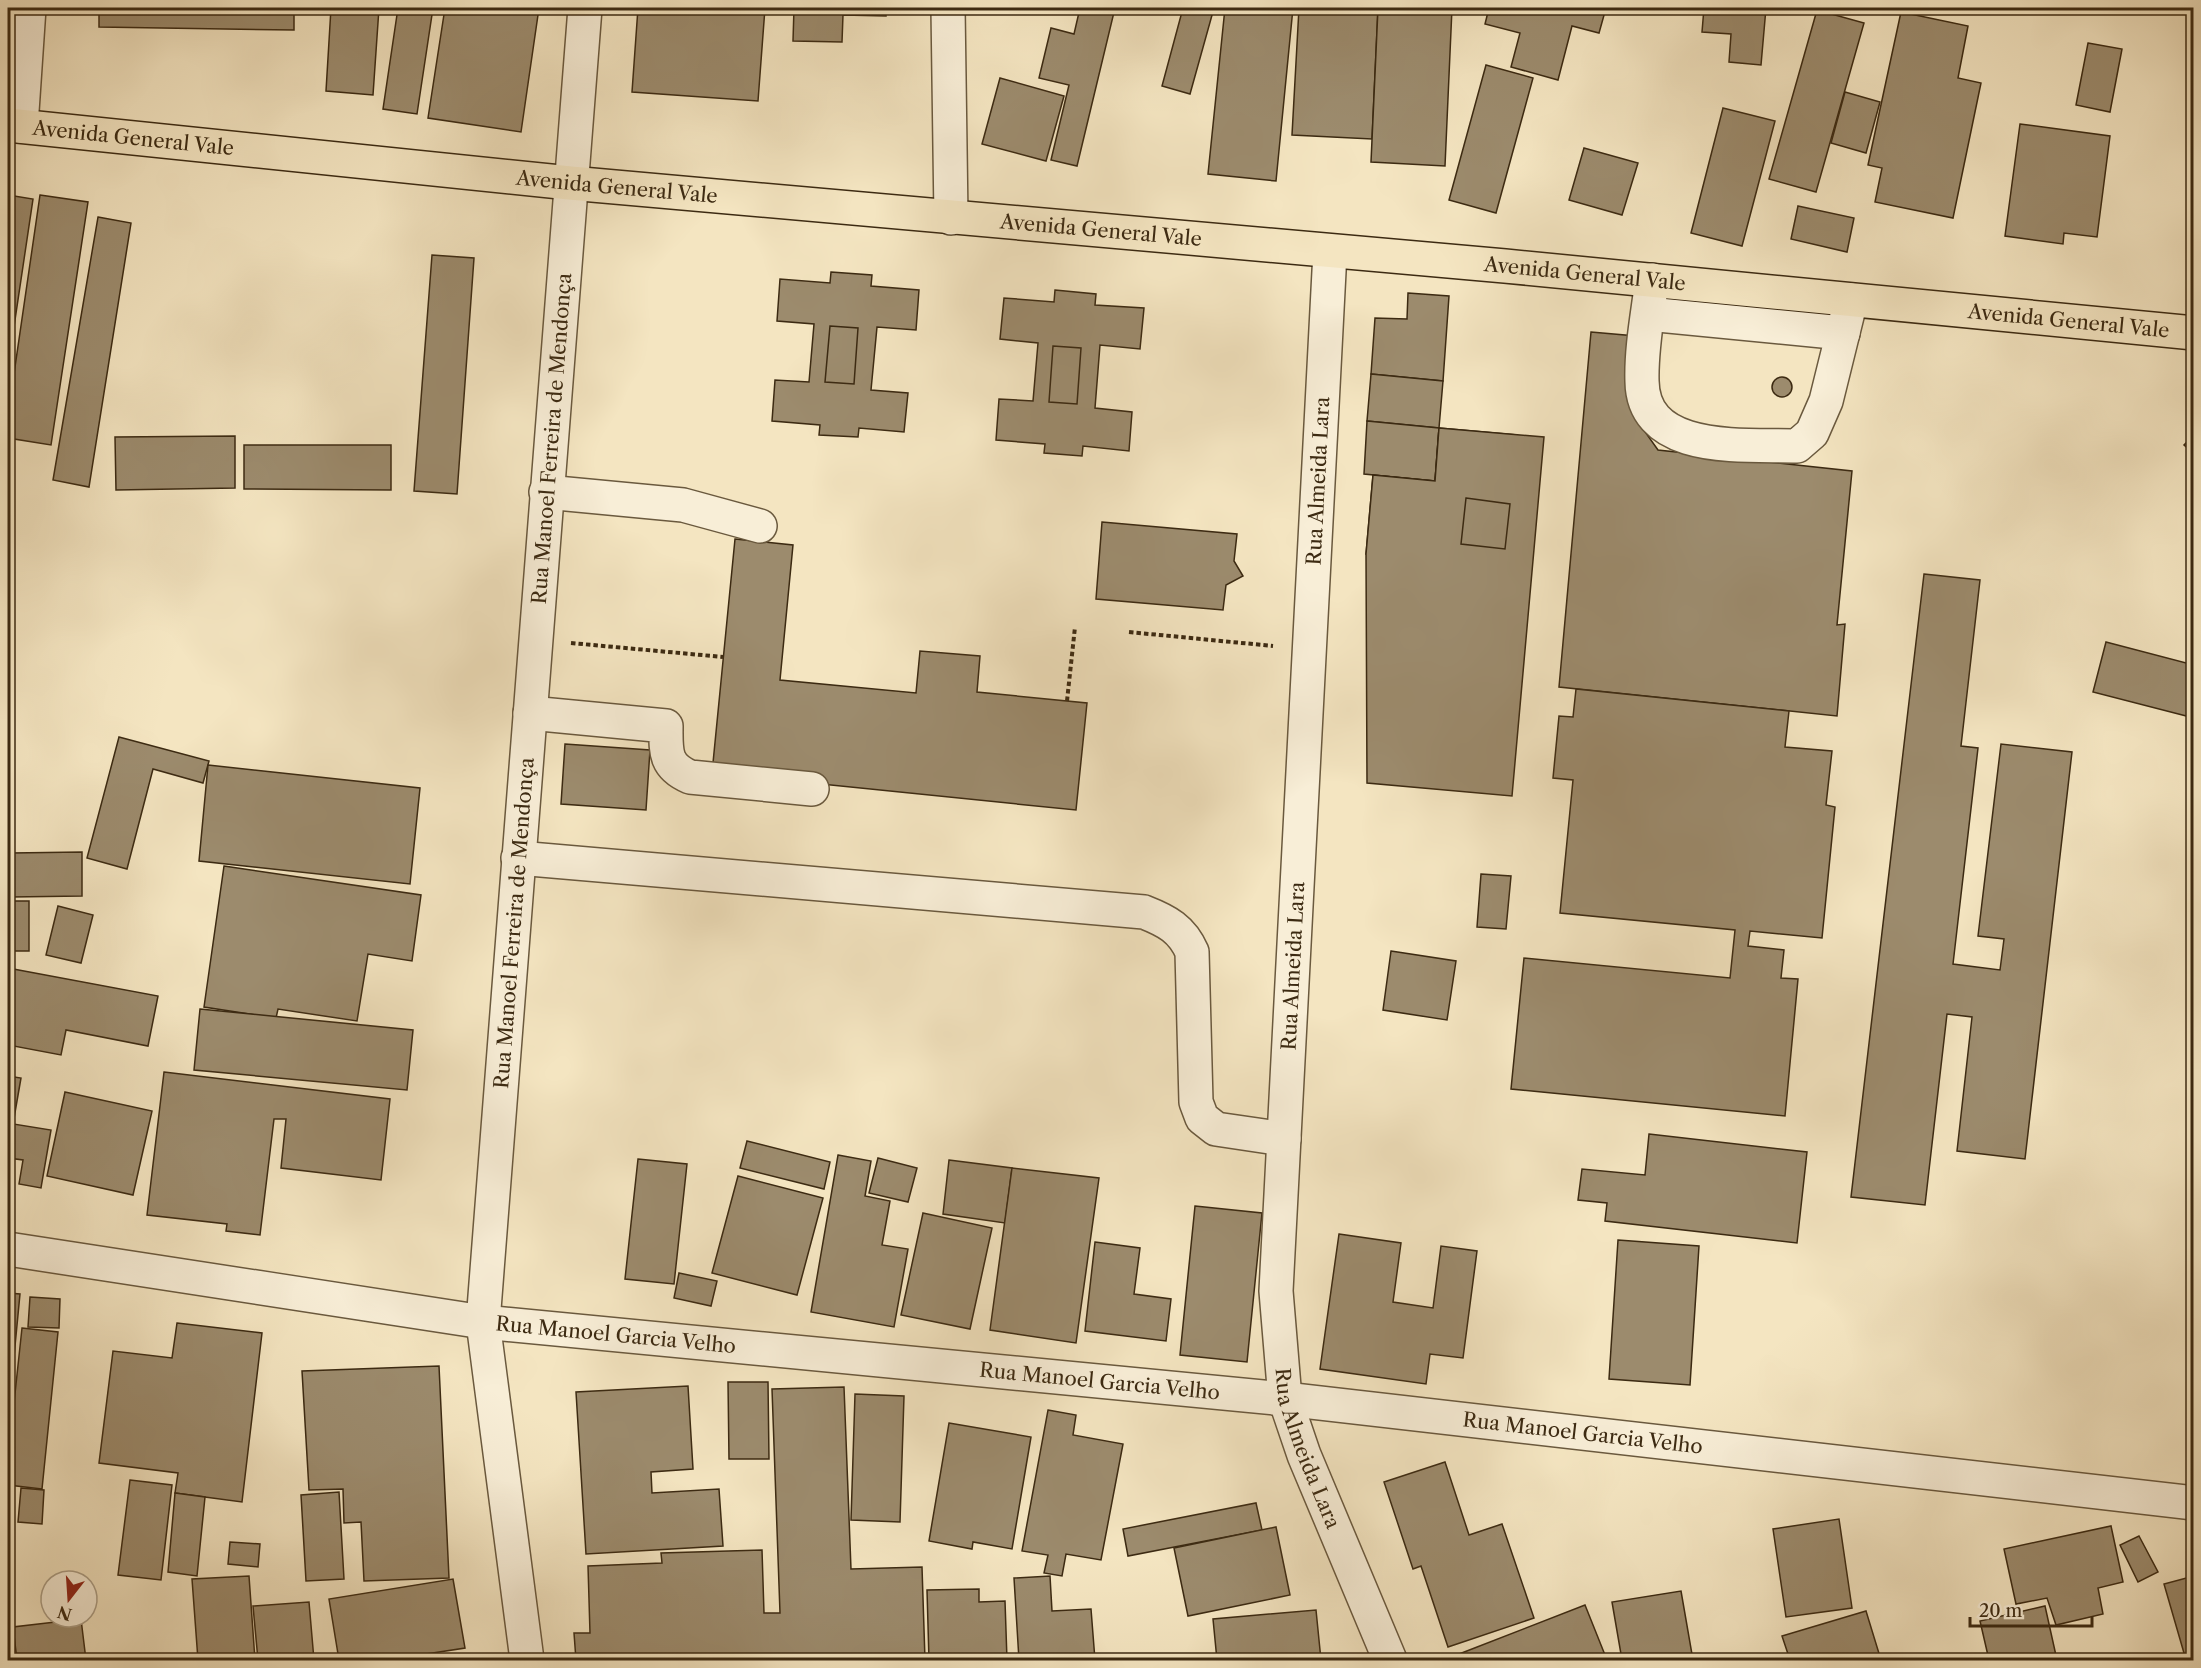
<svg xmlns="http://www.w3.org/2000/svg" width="2201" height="1668" viewBox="0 0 2201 1668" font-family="'Libre Caslon Text',serif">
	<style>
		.building { fill: #9c8b6d; stroke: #3c2a12; stroke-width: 1.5 }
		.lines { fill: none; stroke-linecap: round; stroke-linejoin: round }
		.minor-casing { stroke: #6a593e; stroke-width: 36 }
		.major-casing { stroke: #3c2a12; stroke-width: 36 }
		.path { stroke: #3c2a12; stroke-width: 4; stroke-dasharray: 4.5 3; stroke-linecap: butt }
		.minor { stroke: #f8eed7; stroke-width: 33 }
		.major { stroke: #f4e5c1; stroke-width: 33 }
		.labels { text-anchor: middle; stroke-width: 6; stroke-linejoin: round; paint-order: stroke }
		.street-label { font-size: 20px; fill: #3c2a12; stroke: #f8eed7 }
	</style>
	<rect width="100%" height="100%" fill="#f4e5c1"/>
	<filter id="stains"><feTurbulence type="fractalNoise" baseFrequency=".00333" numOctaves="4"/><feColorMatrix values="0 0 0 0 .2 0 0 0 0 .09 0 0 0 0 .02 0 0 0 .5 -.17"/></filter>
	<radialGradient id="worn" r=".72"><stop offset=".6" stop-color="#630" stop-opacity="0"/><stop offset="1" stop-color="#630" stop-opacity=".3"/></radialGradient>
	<g class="building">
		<polygon points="99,8 294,8 294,30 99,27"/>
		<polygon points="331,8 379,8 373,95 326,91"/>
		<polygon points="398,8 433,8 417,114 383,109"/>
		<polygon points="445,8 539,8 521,132 428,118"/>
		<polygon points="638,8 765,8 758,101 632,92"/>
		<polygon points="794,8 886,8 886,16 843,15 842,42 793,41"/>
		<polygon points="1080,8 1115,8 1077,166 1051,160 1069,85 1039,78 1051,28 1074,34"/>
		<polygon points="1183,8 1214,8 1190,94 1162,86"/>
		<polygon points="1225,8 1293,8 1276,181 1208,174"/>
		<polygon points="1299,8 1378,8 1372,139 1292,135"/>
		<polygon points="1378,8 1452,8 1445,166 1371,162"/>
		<polygon points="1489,8 1606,8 1599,33 1572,26 1558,80 1511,67 1520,33 1485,24"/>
		<polygon points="1704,8 1766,8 1761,65 1729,62 1731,34 1702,32"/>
		<polygon points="1817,10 1864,23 1816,192 1769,179"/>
		<polygon points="1901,12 1968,26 1958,78 1981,83 1953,218 1875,202 1882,168 1868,165"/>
		<polygon points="2088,43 2122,49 2110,112 2076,105"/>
		<polygon points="1486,65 1533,78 1496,213 1449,200"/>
		<polygon points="1000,78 1064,96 1046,161 982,144"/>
		<polygon points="1845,92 1880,102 1866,153 1831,143"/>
		<polygon points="1723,108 1775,121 1742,246 1691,233"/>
		<polygon points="2020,124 2110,136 2097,237 2064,233 2063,244 2005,236"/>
		<polygon points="1584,148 1638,163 1622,215 1569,200"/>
		<polygon points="8,195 33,199 8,367"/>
		<polygon points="40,195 88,202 51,445 8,438 8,415"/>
		<polygon points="1798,206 1854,218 1847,252 1791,239"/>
		<polygon points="98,217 131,223 89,487 53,480"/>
		<polygon points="432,255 474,258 457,494 414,491"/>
		<polygon points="831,272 872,275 871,286 919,290 916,330 877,327 871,390 908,393 904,432 859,428 858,437 819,435 820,425 772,421 775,380 809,382 814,324 777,321 780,279 830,283"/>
		<polygon points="1055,290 1096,294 1095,305 1144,308 1140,349 1100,345 1095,408 1132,412 1129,451 1083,446 1082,456 1044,453 1045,444 996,440 999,399 1033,401 1038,343 1000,339 1004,298 1054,302"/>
		<polygon points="1408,293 1449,296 1443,381 1371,374 1375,318 1407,319"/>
		<polygon points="830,326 858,328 854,384 825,382"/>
		<polygon points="1591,332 1636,336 1632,401 1643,429 1658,450 1852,471 1837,625 1845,624 1837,716 1559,687"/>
		<polygon points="1053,346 1081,348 1077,404 1049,402"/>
		<polygon points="1371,374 1443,381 1439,428 1367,421"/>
		<circle cx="1782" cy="387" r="10"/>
		<polygon points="1367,421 1439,428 1435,481 1364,474"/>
		<polygon points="1439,428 1517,435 1512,489 1493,501 1510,504 1505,549 1489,547 1507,565 1503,616 1420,609 1424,559 1366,554 1373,475 1435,481"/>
		<polygon points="1439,428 1544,437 1512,796 1367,783 1366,554 1373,475 1435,481"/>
		<polygon points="2194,435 2194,454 2184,445"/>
		<polygon points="235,436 235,488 116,490 115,437"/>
		<polygon points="244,445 391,445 391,490 244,489"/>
		<polygon points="1466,498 1510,504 1505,549 1461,544"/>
		<polygon points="1102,522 1237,534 1234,561 1243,576 1226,585 1223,610 1096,599"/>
		<polygon points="735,539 793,545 780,680 916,693 920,651 980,656 977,692 1087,703 1076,810 712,773"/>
		<polygon points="1924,574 1980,580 1961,746 1978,748 1953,964 2000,970 2004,939 1978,936 2001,744 2072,752 2025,1159 1957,1151 1972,1017 1947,1014 1925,1205 1851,1197"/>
		<polygon points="2106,642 2194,665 2194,718 2093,692"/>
		<polygon points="1576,689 1789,711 1785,747 1832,751 1826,805 1835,807 1822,938 1750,931 1748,946 1784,950 1781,978 1798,979 1785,1116 1511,1089 1524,958 1730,978 1735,930 1560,913 1573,780 1553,778 1559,716 1573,717"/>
		<polygon points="119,737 209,761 203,783 153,769 127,869 87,858"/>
		<polygon points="565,744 650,750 646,810 561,804"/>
		<polygon points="208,765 420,788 410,884 199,861"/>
		<polygon points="82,852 82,896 11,897 11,853"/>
		<polygon points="224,866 421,895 412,961 368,954 357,1021 278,1009 276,1018 204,1007"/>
		<polygon points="1481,874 1511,876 1506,929 1477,927"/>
		<rect x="8" y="901" width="21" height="50"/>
		<polygon points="58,906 93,915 81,963 46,955"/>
		<polygon points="1391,951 1456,961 1447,1020 1383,1010"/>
		<polygon points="8,968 158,996 148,1046 66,1030 61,1055 8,1045"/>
		<polygon points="200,1009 413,1030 407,1090 194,1070"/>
		<polygon points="164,1072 390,1099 381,1180 281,1168 286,1119 274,1119 260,1235 226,1231 227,1224 147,1215"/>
		<polygon points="8,1076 21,1078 13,1124 51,1130 41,1188 19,1184 23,1160 8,1158"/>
		<polygon points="65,1092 152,1111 133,1195 47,1176"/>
		<polygon points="1649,1134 1807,1152 1797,1243 1605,1221 1607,1203 1578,1200 1582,1169 1645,1175"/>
		<polygon points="747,1141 830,1162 824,1189 740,1168"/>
		<polygon points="838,1155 871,1161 865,1196 890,1201 882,1245 908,1249 894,1327 811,1312"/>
		<polygon points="878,1158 917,1168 908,1202 869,1193"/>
		<polygon points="638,1159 687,1164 674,1284 625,1279"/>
		<polygon points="949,1160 1012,1168 1005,1223 943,1214"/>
		<polygon points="1012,1168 1099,1178 1076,1343 990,1330"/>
		<polygon points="738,1176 823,1198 797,1295 712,1273"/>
		<polygon points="1195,1206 1262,1213 1247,1362 1180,1355"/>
		<polygon points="923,1213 992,1228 970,1329 901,1315"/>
		<polygon points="1339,1234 1401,1243 1393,1302 1433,1308 1441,1246 1477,1251 1463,1358 1430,1354 1426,1384 1320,1369"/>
		<polygon points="1618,1240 1699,1246 1690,1385 1609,1379"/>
		<polygon points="1095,1242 1140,1248 1134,1294 1171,1299 1166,1341 1085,1331"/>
		<polygon points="679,1273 717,1281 711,1306 674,1298"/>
		<polygon points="8,1293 20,1294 8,1419"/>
		<polygon points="30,1297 60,1299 59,1328 28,1327"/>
		<polygon points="177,1323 262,1333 242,1502 175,1493 178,1473 99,1463 113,1351 172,1358"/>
		<polygon points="22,1328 58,1332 42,1489 8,1485 8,1459"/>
		<polygon points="439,1366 449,1578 364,1581 361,1522 344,1523 343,1489 309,1490 302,1371"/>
		<polygon points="728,1382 768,1382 769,1459 729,1459"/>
		<polygon points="688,1386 693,1469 651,1472 652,1493 719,1489 723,1546 586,1554 576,1392"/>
		<polygon points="844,1387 851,1569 922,1567 925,1660 576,1660 574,1633 590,1633 588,1566 662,1563 661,1553 762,1550 764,1613 780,1613 772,1389"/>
		<polygon points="855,1394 904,1396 900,1522 851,1520"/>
		<polygon points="1048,1410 1076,1415 1073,1435 1123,1444 1101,1560 1066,1554 1062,1576 1044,1573 1048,1555 1022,1551"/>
		<polygon points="949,1423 1031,1437 1012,1549 973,1542 972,1549 929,1541"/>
		<polygon points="1445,1462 1469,1535 1502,1524 1534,1618 1448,1647 1421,1566 1413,1569 1384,1482"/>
		<polygon points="130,1480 172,1485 161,1580 118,1575"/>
		<polygon points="21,1488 44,1490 42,1524 18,1522"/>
		<polygon points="339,1492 344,1579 306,1581 301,1495"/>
		<polygon points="175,1493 205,1497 197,1576 168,1572"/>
		<polygon points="1256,1503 1262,1530 1128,1556 1123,1529"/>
		<polygon points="1839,1519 1852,1608 1786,1617 1773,1529"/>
		<polygon points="2111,1526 2123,1582 2098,1588 2103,1614 2056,1625 2047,1598 2016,1604 2004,1549"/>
		<polygon points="1276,1527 1290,1595 1188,1616 1174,1548"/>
		<polygon points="2139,1536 2158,1572 2138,1582 2120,1545"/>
		<polygon points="230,1542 260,1544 258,1567 228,1564"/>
		<polygon points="249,1576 255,1660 198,1660 192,1579"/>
		<polygon points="1050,1576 1052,1611 1091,1609 1095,1660 1019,1660 1014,1578"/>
		<polygon points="2194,1576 2194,1660 2186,1660 2164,1584"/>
		<polygon points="453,1579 465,1648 387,1660 339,1660 329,1599"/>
		<polygon points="8,1587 9,1587 15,1660 8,1660"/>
		<polygon points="979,1589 979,1602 1005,1601 1007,1660 929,1660 927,1590"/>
		<polygon points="1681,1591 1693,1660 1622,1660 1612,1602"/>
		<polygon points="309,1602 314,1660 258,1660 253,1606"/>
		<polygon points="1585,1605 1607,1660 1456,1660 1454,1656"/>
		<polygon points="2045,1606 2057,1660 1989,1660 1980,1621"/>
		<polygon points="1316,1610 1321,1660 1217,1660 1213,1619"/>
		<polygon points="1866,1611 1881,1660 1790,1660 1782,1636"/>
		<polygon points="81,1619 86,1660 17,1660 13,1627"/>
	</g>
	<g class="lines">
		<defs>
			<g id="minor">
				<polyline points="948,8 951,218"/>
				<polyline points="21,126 29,8"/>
				<path id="s1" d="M1330 252 1276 1291 1285 1399 1304 1455 1390 1660"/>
				<path d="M1652 280C1648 313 1641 348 1642 381 1643 456 1746 444 1797 446L1812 433 1826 401 1851 300"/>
				<polyline points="1648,314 1843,333"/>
				<polyline points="546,492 683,505 760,526"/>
				<path d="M530 713 666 726C666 751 664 766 690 777L812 789"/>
				<path d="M518 858 1144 912C1167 921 1182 929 1192 952L1196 1102 1202 1118 1216 1129 1284 1139"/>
				<path id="s2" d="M8 1249 483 1322 1285 1399 2194 1503"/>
				<path id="s3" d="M527 1660 483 1322 585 8"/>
			</g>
			<g id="major">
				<path id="s4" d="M8 125 570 183 1505 266 2194 333"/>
			</g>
		</defs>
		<use href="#minor" class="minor-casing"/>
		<use href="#major" class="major-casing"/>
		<g class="path">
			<polyline points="1129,632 1273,646"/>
			<polyline points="571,643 723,657"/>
			<polyline points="1067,701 1075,627"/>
		</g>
		<use href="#minor" class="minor"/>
		<use href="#major" class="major"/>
	</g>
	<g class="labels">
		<g class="street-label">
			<text dy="7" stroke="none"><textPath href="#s4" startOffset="126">Avenida General Vale</textPath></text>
			<text dy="7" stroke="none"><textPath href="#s4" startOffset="612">Avenida General Vale</textPath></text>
			<text dy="7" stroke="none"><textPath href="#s4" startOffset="1098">Avenida General Vale</textPath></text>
			<text dy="7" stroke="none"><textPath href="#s4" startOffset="1584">Avenida General Vale</textPath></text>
			<text dy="7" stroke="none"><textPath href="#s4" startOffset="2070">Avenida General Vale</textPath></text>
			<text dy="7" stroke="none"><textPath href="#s3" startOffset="1227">Rua Manoel Ferreira de Mendonça</textPath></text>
			<text transform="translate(1318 481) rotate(-87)" y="7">Rua Almeida Lara</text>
			<text dy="7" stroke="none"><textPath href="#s3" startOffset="741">Rua Manoel Ferreira de Mendonça</textPath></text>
			<text transform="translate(1293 966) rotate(-87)" y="7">Rua Almeida Lara</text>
			<text dy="7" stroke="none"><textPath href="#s2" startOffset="614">Rua Manoel Garcia Velho</textPath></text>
			<text dy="7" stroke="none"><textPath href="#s2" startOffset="1100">Rua Manoel Garcia Velho</textPath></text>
			<text dy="7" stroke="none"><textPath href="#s2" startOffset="1586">Rua Manoel Garcia Velho</textPath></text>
			<text dy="7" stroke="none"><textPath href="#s1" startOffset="1202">Rua Almeida Lara</textPath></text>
		</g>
	</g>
	<rect width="2201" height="1668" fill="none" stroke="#f4e5c1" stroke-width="30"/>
	<rect x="9" y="9" width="2183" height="1650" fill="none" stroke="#3c2a12" stroke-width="3"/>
	<rect x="15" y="15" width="2171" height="1638" fill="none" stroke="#3c2a12" stroke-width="1.5"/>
	<g transform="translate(69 1599) rotate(197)"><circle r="28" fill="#f8eed7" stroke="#ada088" stroke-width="1.5"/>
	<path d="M0-4.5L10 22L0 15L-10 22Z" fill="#8f2418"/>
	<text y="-9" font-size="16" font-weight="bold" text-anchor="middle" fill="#3c2a12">N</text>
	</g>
	<path d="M1970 1617v9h122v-9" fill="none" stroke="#3c2a12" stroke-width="3"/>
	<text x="1979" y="1617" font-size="18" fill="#3c2a12" stroke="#f8eed7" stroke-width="4.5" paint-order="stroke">20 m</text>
	<rect width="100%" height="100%" filter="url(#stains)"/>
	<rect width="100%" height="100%" fill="url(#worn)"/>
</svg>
